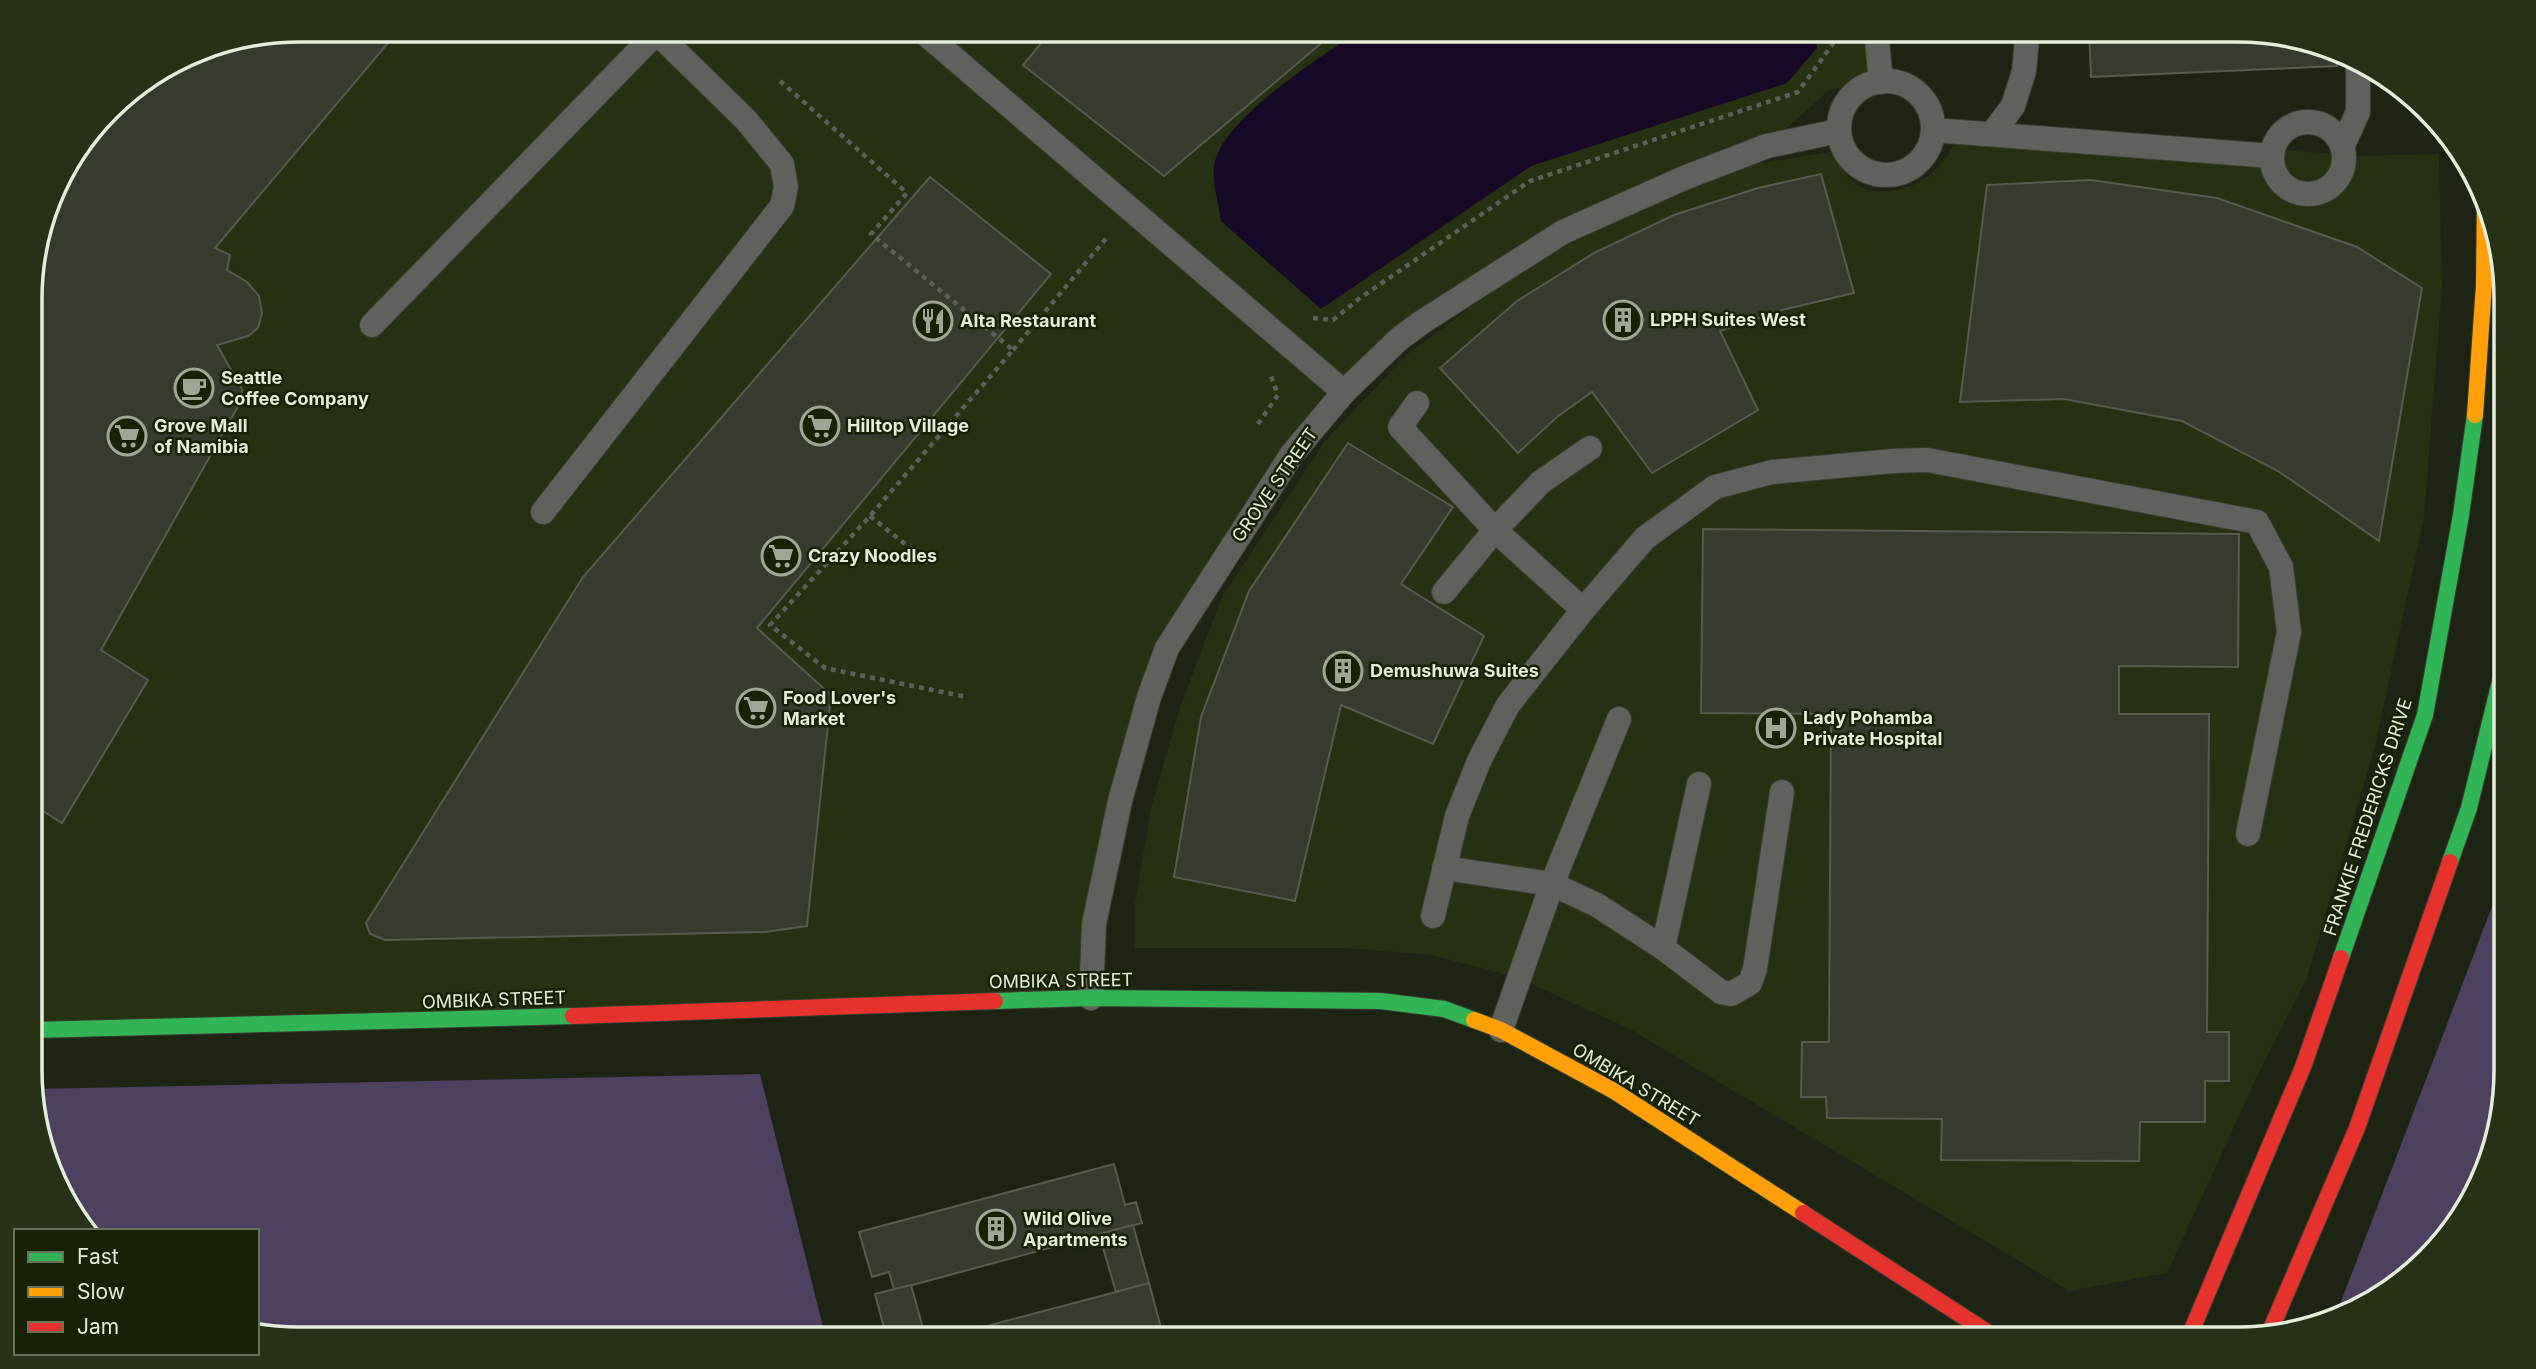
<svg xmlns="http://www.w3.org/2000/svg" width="2536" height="1369" viewBox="0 0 2536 1369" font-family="Inter,sans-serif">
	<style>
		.built { fill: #253110 }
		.green { fill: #4d4061 }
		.water { fill: #160826 }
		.building { fill: #363c2d; stroke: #565b4e; stroke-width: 2 }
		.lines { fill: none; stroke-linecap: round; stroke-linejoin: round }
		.lane-casing { stroke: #393e31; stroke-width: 26 }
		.fast-casing { stroke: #393e31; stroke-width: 18 }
		.slow-casing { stroke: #393e31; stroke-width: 18 }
		.jam-casing { stroke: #393e31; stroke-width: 18 }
		.path { stroke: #5c6058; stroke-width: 4.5; stroke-dasharray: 5 5; stroke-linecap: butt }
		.lane { stroke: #5f625c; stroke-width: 24 }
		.fast { stroke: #30b455; stroke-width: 16 }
		.slow { stroke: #ff9f0a; stroke-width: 16 }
		.jam { stroke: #e5322d; stroke-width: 16 }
		.labels { text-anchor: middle; stroke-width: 5; stroke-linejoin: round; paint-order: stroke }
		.poi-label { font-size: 18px; font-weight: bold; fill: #e4ecda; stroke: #162105; text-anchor: start }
		.street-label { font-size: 18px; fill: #e4ecda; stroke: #162105 }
		.rim { fill: none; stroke: #e4ecda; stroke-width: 3.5 }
	</style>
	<rect width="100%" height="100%" fill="#1e2414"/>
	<polygon class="built" points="299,30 1876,30 1881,82 1829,90 1767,146 1656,191 1755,164 1837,151 1846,175 1857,185 1873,191 1890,191 1911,186 1930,175 1947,157 1957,136 2083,134 2359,156 2439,154 2442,287 2424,518 2375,746 2307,978 2260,1070 2167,1273 2069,1291 1630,1029 1516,977 1431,955 1347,948 1135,948 1135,903 1151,808 1179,710 1222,597 1325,441 1406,355 1528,265 1563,232 1344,392 1149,697 1091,998 32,1030 32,264 58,180 121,97 196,50"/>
	<g class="green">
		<polygon points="2506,870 2506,1087 2470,1204 2386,1294 2334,1320"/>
		<polygon points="760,1074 826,1339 299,1339 257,1334 257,1231 87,1231 75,1219 32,1105 32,1089"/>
	</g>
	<path class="water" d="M1360 30H1815L1817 48 1787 83 1531 166 1321 309 1221 221C1219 206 1212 181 1214 167 1219 120 1322 57 1360 30Z"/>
	<g class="building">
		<polygon points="299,30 399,30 215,248 230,255 227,270 247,282 259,296 262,313 258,328 248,336 217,345 242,389 241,401 101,650 148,680 62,823 32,804 32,264 58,180 121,97 196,50"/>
		<polygon points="1052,30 1337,30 1164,176 1023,65"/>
		<polygon points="2089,30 2237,30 2307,39 2336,51 2337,66 2091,77"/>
		<polygon points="1821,174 1854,293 1782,310 1720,331 1758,410 1652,473 1592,392 1557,417 1518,453 1440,368 1517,301 1594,253 1674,215 1758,188"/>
		<polygon points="930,177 1051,274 757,628 831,695 807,926 765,932 385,940 370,934 366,923 583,577"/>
		<polygon points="2091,180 2217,198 2357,247 2422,288 2379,541 2278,471 2182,421 2064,399 1960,402 1987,185"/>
		<polygon points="1348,443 1453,507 1401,584 1484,636 1433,744 1341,705 1295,901 1174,877 1201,717 1249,591"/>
		<polygon points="1703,529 2239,534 2238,667 2119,666 2119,714 2209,714 2207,1032 2229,1032 2229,1081 2205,1081 2205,1122 2140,1122 2139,1161 1941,1160 1942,1119 1827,1118 1826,1097 1801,1097 1802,1042 1829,1042 1831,714 1701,713"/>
		<polygon points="1114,1164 1125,1205 1136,1202 1142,1223 894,1290 889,1272 872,1277 859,1232"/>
		<polygon points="1133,1225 1149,1283 1116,1292 1099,1234"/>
		<polygon points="1149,1283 1164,1339 937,1339 1116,1292"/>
		<polygon points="911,1285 926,1339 887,1339 875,1294"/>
	</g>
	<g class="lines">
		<defs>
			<g id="lane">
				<polyline points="921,30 1344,392"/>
				<polyline points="1876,30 1881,82"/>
				<circle cx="1886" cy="128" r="47"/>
				<circle cx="2308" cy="158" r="36"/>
				<polyline points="1933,130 2272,156"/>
				<polyline points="1992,134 2013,106 2024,71 2027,39 2018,30"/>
				<polyline points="2343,145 2358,112 2358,60"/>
				<polyline points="372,325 659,30"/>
				<polyline points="1417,403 1400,427 1495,530 1583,610 1508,705 1479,761 1457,816 1433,916"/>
				<polyline points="543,512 782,206 786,187 782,164 746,120 654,30"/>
				<polyline points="1444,592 1495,530 1541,482 1590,448"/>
				<polyline points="1583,610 1645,538 1715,487 1772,472 1893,461 1927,460 2257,522 2281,567 2289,632 2248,834"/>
				<polyline points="1444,868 1552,884 1597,905 1663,948 1721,992 1731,994 1750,983 1755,969 1782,792"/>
				<polyline points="1663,948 1699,784"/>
				<polyline points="1091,998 1094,924 1120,801 1149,697 1167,648 1292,454 1344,392 1399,339 1422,322 1563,232 1684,178 1767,146 1838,131"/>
				<polyline points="1501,1030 1552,884 1619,719"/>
			</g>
			<g id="fast">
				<polyline points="2450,862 2469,808 2506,657"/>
				<polyline points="2341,958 2425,715 2461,515 2475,415"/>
				<polyline points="995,1001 1091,998 1381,1001 1444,1009 1474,1020"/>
				<polyline points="32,1030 573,1016"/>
			</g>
			<g id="slow">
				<polyline points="2475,415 2484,285 2485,197"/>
				<polyline points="1474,1020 1501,1030 1614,1091 1803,1213"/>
			</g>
			<g id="jam">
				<polyline points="573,1016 995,1001"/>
				<polyline points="1803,1213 1998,1339"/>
				<polyline points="2268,1336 2357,1128 2450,862"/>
				<polyline points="2188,1339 2303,1067 2341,958"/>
			</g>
		</defs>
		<use href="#lane" class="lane-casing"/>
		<use href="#fast" class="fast-casing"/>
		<use href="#slow" class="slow-casing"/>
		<use href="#jam" class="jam-casing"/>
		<g class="path">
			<polyline points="873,30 888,42"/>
			<polyline points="780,81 907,193 871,234 1013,350 870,516 770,625 825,668 967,697"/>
			<polyline points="1313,318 1333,320 1360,298 1530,181 1798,92 1837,38 1836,30"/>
			<polyline points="1013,350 1109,235"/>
			<polyline points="1258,424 1278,395 1271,376"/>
			<polyline points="870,516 930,564"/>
		</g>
		<use href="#lane" class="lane"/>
		<use href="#fast" class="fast"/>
		<use href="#slow" class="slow"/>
		<use href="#jam" class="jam"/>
	</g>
	<defs>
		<symbol id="building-ring" viewBox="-11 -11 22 22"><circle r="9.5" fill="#162105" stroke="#9fa695" stroke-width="1.5"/><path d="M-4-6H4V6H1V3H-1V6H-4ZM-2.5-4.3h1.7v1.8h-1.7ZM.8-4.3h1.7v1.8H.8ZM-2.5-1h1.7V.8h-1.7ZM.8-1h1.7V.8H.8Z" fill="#9fa695"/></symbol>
		<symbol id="restaurant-ring" viewBox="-11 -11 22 22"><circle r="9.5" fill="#162105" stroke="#9fa695" stroke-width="1.5"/><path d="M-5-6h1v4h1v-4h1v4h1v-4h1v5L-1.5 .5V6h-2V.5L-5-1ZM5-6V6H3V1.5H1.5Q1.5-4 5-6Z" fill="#9fa695"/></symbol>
		<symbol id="cafe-ring" viewBox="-11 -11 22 22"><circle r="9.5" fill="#162105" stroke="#9fa695" stroke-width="1.5"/><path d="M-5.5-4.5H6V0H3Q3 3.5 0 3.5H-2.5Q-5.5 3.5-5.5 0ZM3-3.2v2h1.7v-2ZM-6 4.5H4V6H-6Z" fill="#9fa695"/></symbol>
		<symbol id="supermarket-ring" viewBox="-11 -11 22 22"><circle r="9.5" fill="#162105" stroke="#9fa695" stroke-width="1.5"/><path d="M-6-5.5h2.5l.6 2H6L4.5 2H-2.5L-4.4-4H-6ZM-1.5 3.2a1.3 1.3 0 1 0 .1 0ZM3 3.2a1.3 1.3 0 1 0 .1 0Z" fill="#9fa695"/></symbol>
		<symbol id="hospital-ring" viewBox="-11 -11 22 22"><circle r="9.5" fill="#162105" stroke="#9fa695" stroke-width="1.5"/><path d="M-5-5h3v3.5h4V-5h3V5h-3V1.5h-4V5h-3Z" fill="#9fa695"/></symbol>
	</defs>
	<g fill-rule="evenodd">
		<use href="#building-ring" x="1601" y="298" width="44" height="44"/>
		<use href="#restaurant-ring" x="911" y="299" width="44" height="44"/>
		<use href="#cafe-ring" x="172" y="366" width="44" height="44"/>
		<use href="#supermarket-ring" x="798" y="404" width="44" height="44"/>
		<use href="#supermarket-ring" x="105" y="414" width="44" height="44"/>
		<use href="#supermarket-ring" x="759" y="534" width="44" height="44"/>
		<use href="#building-ring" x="1321" y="649" width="44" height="44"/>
		<use href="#supermarket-ring" x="734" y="686" width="44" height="44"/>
		<use href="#hospital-ring" x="1754" y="706" width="44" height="44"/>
		<use href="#building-ring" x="974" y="1207" width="44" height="44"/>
	</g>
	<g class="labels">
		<g class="poi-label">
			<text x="1650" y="326">LPPH Suites West</text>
			<text x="960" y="327">Alta Restaurant</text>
			<text x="221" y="384">Seattle<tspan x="221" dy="21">Coffee Company</tspan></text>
			<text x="154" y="432">Grove Mall<tspan x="154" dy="21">of Namibia</tspan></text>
			<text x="847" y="432">Hilltop Village</text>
			<text x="808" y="562">Crazy Noodles</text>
			<text x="1370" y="677">Demushuwa Suites</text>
			<text x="783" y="704">Food Lover's<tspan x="783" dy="21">Market</tspan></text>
			<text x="1803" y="724">Lady Pohamba<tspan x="1803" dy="21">Private Hospital</tspan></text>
			<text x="1023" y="1225">Wild Olive<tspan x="1023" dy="21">Apartments</tspan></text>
		</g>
		<g class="street-label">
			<text transform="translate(1275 485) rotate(-55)" y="6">GROVE STREET</text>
			<text transform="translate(2368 817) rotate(-72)" y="6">FRANKIE FREDERICKS DRIVE</text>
			<text transform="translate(1061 981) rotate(-1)" y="6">OMBIKA STREET</text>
			<text transform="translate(494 1000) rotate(-2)" y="6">OMBIKA STREET</text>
			<text transform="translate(1636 1085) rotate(31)" y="6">OMBIKA STREET</text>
		</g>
	</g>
	<path d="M0 0H2536V1369H0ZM299 42H2237A257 257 0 0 1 2494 299V1070A257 257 0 0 1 2237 1327H299A257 257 0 0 1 42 1070V299A257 257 0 0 1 299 42Z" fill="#263116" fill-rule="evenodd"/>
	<path class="rim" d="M299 42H2237A257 257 0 0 1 2494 299V1070A257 257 0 0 1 2237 1327H299A257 257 0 0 1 42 1070V299A257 257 0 0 1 299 42Z"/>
	<rect x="14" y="1229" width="245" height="126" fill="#162105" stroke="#68725a" stroke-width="2"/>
	<rect x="28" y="1252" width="35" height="10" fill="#30b455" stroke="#68725a" stroke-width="2"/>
	<text x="77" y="1264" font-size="21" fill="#e4ecda">Fast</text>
	<rect x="28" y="1287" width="35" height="10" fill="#ff9f0a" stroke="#68725a" stroke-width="2"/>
	<text x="77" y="1299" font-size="21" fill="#e4ecda">Slow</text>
	<rect x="28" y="1322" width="35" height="10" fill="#e5322d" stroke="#68725a" stroke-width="2"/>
	<text x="77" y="1334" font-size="21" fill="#e4ecda">Jam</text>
</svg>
